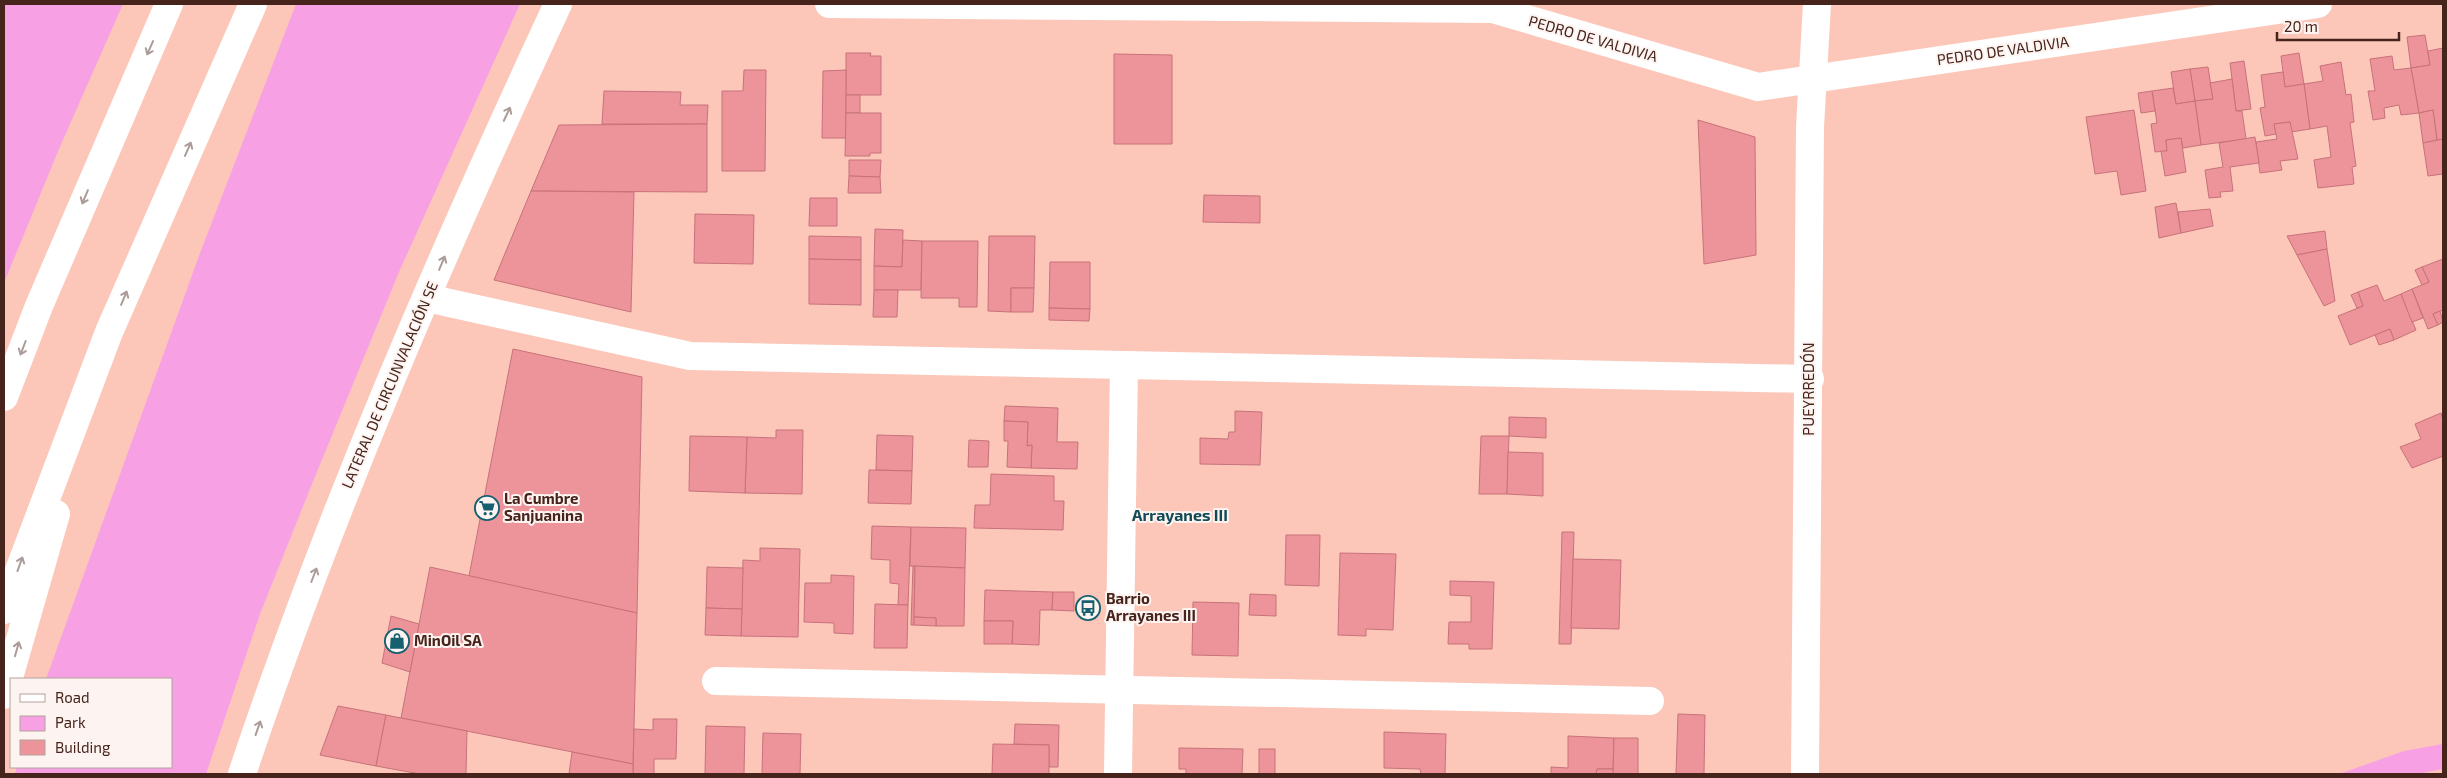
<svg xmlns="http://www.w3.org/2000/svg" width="2447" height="778" viewBox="0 0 2447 778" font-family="'Exo 2',sans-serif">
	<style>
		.green { fill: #f7a1e4 }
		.building { fill: #ed949b; stroke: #c77279 }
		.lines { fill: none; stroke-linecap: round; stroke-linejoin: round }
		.minor { stroke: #fff; stroke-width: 28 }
		.tertiary { stroke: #fff; stroke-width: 28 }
		.motorway { stroke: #fff; stroke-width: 28 }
		.oneway { stroke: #ac9c99 }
		.labels { text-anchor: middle; stroke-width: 4; stroke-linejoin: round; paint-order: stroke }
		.street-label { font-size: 15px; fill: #46241c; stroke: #fdf4f1 }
		.poi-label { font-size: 15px; font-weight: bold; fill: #46241c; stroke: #fdf4f1; text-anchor: start }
		.neighbourhood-label { font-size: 16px; font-weight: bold; fill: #114a56; stroke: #fdf4f1 }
	</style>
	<rect width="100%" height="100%" fill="#fcc7b9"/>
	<g class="green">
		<polygon points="4,4 123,4 59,149 4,283"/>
		<polygon points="296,4 520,4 399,272 312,484 260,614 206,774 15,774 17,767 171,767 171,679 46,679 200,253"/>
		<polygon points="2443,744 2443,769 2417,774 2339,774 2404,751"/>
	</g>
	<g class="building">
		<polygon points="2425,35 2430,65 2411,68 2407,37"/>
		<polygon points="2443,48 2443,139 2437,140 2433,110 2419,113 2411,68 2430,65 2428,51"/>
		<polygon points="846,53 871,53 870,56 881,56 881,95 846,95"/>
		<polygon points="2299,53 2304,84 2285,87 2281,56"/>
		<polygon points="1114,54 1172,55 1172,144 1114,144"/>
		<polygon points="2392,56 2394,70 2411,68 2419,113 2401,115 2399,105 2384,108 2385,118 2373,120 2368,91 2375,91 2370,59"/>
		<polygon points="2244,61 2251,109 2236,111 2230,63"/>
		<polygon points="2341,62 2346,95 2351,94 2354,122 2350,123 2356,166 2352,167 2354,184 2318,188 2314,160 2331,157 2327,126 2310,129 2304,84 2323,81 2320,66"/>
		<polygon points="2208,67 2213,99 2195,101 2190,69"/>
		<polygon points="2190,69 2195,101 2176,104 2171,72"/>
		<polygon points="744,70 766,70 765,171 722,171 722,91 743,91"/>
		<polygon points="846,70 846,138 822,138 823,71"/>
		<polygon points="2283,72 2285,87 2304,84 2310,129 2291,132 2290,122 2274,124 2276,134 2265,136 2260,108 2265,107 2261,75"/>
		<polygon points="2232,79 2236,111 2242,111 2246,139 2201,145 2195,101 2213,99 2210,83"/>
		<polygon points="2173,88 2176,104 2195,101 2201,145 2183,148 2181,138 2166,140 2167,151 2155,152 2151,124 2157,123 2152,91"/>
		<polygon points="604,91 681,92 680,105 708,105 707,124 602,124"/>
		<polygon points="2152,91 2155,111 2141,113 2138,93"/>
		<rect x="846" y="95" width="14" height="18"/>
		<polygon points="2134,110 2146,191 2121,195 2117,171 2095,174 2086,117"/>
		<polygon points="2433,110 2437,140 2423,143 2419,113"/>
		<polygon points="846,113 881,113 881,153 870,153 870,156 845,156"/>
		<polygon points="1698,120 1755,137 1756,255 1704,264"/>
		<polygon points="2290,122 2298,159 2280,161 2282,170 2260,173 2256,142 2277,139 2274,124"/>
		<polygon points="707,124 707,192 531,191 559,125"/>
		<polygon points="2255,137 2259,163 2230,167 2233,191 2220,192 2221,197 2209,198 2205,170 2223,167 2219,143"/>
		<polygon points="2181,138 2186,172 2165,176 2161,151 2167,151 2166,140"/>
		<polygon points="2443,139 2443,174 2428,176 2423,143"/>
		<polygon points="849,160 881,160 880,177 849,176"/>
		<polygon points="849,176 880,177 881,193 848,193"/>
		<polygon points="531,191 634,192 631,312 494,280"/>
		<polygon points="1204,195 1260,196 1260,223 1203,222"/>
		<polygon points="810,198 837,198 837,226 809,226"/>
		<polygon points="2176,203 2181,233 2159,238 2155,207"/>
		<polygon points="2210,209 2213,226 2181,233 2178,212"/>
		<polygon points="695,214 754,215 753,264 694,263"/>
		<polygon points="875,229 903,230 902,267 874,266"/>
		<polygon points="2325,231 2327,249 2297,255 2287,236"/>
		<polygon points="809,236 861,237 861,260 809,259"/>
		<polygon points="989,236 1035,236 1034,288 1011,288 1011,312 988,311"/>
		<polygon points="903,240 922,241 921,290 874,290 874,266 902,267"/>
		<polygon points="922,241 978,241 977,307 959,307 959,298 921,298"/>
		<polygon points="2327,249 2335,301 2324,306 2297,255"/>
		<polygon points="809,259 861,260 861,305 809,304"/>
		<polygon points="2443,259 2443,310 2433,314 2438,325 2428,329 2412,289 2429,282 2422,267"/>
		<polygon points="1050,262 1090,262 1090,309 1049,308"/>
		<polygon points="2422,267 2429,282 2422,285 2415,270"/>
		<polygon points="2377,285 2384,301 2401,294 2416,330 2394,340 2390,329 2350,345 2338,316 2363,306 2358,292"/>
		<polygon points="1011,288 1034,288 1033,312 1011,312"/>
		<polygon points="2412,289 2423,318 2412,322 2401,294"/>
		<polygon points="874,290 898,290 897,317 873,317"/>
		<polygon points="2358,292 2363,306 2357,308 2351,295"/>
		<polygon points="1049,308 1090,309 1089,321 1049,320"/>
		<polygon points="2440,311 2443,322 2438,325 2433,314"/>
		<polygon points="2390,329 2394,340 2379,345 2375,335"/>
		<polygon points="513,349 642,377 637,613 469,576"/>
		<polygon points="1005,406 1058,408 1057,442 1078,442 1077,469 1031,468 1032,445 1027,446 1028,422 1004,421"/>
		<polygon points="1235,411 1262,412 1260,465 1200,464 1200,438 1228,439 1229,432 1235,432"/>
		<polygon points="2441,413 2443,420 2443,456 2412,468 2400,447 2421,439 2415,424"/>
		<polygon points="1509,417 1546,418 1546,438 1509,436"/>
		<polygon points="1004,421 1028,422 1027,446 1032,445 1031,468 1007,467 1008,441 1004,441"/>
		<polygon points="776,430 803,430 802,494 745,493 747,437 776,438"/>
		<polygon points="877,435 913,436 912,471 876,470"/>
		<polygon points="690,436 747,437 745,493 689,491"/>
		<polygon points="1481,436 1509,436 1507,494 1479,494"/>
		<polygon points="969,440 989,441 988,467 968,467"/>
		<polygon points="1508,452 1543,453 1543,496 1507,494"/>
		<polygon points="869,470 912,471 911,504 868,503"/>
		<polygon points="991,474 1054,476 1054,501 1064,501 1063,530 974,528 975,505 990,505"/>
		<polygon points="872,526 911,527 908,605 898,605 899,584 890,583 890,560 871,559"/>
		<polygon points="911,527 966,528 965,568 910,566"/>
		<polygon points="1562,532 1574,532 1571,644 1559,644"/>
		<polygon points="1286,535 1320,535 1319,586 1285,585"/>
		<polygon points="760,548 800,549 798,637 741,636 743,560 760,561"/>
		<polygon points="1340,553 1396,554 1393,630 1366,629 1366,636 1338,635"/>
		<polygon points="1573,559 1621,560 1619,629 1571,628"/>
		<polygon points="913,566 915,566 914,625 911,625"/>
		<polygon points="915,566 965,568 964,626 936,626 936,618 914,617"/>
		<polygon points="430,567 637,613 633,764 401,718"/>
		<polygon points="707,567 743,568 742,609 706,608"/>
		<polygon points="831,575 854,576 853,634 834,633 834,623 804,622 805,583 831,583"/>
		<polygon points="1450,581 1494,582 1492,649 1469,649 1469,644 1448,644 1449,622 1471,622 1471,596 1450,595"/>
		<polygon points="985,590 1053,592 1052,610 1040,610 1039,645 1012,644 1013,621 984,621"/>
		<polygon points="1053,592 1074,592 1074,611 1052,610"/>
		<polygon points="1250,594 1276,595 1276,616 1249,615"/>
		<polygon points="1193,602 1239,603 1238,656 1192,655"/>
		<polygon points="875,604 908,605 907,648 874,648"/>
		<polygon points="706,608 742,609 741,636 705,635"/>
		<polygon points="391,616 419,624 410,672 382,663"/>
		<polygon points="914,617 936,618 936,626 914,625"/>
		<polygon points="984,621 1013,621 1012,644 984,644"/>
		<polygon points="338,706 386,715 376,766 320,755"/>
		<polygon points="1678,714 1705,715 1704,774 1676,774"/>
		<polygon points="386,715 467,731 466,774 420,774 376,766"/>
		<polygon points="653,719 677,719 676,759 654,759 654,774 633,774 634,729 653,730"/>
		<polygon points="1015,724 1059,725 1058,767 1049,767 1049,745 1014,744"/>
		<polygon points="706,726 745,727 744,774 705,774"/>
		<polygon points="1384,732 1446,734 1445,774 1421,774 1420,769 1384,768"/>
		<polygon points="763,733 801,734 800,774 762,774"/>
		<polygon points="1568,736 1614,738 1613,769 1597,769 1596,774 1551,774 1551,767 1568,768"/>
		<polygon points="1614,738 1638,738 1638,774 1613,774"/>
		<polygon points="993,744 1049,745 1049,774 992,774"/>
		<polygon points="1179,748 1243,749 1242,774 1186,774 1186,769 1179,769"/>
		<rect x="1259" y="749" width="16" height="25"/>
		<polygon points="572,752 633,764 633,774 569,774"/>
		<polygon points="1597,769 1613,769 1613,774 1596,774"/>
	</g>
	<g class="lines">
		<g class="minor">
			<polyline points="829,4 1493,9 1758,87 2318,4"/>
			<polyline points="427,298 690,356 1810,379"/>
			<polyline points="716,681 1650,701"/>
			<polyline points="1118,774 1124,365"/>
			<polyline points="1805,774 1810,127 1817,4"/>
		</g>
		<path class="tertiary" d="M242 774C330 511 441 255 558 4"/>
		<g class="motorway">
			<polyline points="4,397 39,306 169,4"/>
			<polyline points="4,610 109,332 253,4"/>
			<polyline points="4,695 56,514"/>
		</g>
	</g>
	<defs><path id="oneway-shaft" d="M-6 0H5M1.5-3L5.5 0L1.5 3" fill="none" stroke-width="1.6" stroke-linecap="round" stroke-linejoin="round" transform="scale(1.25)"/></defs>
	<g class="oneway">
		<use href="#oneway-shaft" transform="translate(150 48) rotate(114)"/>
		<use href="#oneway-shaft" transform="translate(507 114) rotate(-65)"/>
		<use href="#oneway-shaft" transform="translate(188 149) rotate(-66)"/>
		<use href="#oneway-shaft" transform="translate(85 197) rotate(113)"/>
		<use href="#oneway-shaft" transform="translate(442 263) rotate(-67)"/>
		<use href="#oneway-shaft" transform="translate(124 298) rotate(-67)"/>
		<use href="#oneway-shaft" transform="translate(23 348) rotate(111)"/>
		<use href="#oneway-shaft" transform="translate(20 564) rotate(-70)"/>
		<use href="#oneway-shaft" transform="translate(314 575) rotate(-69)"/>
		<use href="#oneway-shaft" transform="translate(17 649) rotate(-74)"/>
		<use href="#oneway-shaft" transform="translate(258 728) rotate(-71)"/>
	</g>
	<defs>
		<symbol id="supermarket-ring" viewBox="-11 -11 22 22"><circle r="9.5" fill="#fdf4f1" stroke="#17606f" stroke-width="1.5"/><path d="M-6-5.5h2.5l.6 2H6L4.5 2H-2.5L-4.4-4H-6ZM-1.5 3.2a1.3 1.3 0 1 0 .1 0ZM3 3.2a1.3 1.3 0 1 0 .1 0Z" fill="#17606f"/></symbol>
		<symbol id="bus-ring" viewBox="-11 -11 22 22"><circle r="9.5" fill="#fdf4f1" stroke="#17606f" stroke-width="1.5"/><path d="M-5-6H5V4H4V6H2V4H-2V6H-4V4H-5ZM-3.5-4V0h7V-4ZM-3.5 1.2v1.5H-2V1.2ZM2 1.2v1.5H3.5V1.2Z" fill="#17606f"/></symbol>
		<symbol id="shop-ring" viewBox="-11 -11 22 22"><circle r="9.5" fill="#fdf4f1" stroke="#17606f" stroke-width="1.5"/><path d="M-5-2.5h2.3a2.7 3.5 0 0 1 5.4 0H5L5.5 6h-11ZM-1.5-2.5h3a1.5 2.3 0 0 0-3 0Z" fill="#17606f"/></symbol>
	</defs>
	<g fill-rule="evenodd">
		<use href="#supermarket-ring" x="473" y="494" width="28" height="28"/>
		<use href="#bus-ring" x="1074" y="594" width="28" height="28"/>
		<use href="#shop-ring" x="383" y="627" width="28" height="28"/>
	</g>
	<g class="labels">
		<g class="street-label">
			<text transform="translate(1593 39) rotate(16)" y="5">PEDRO DE VALDIVIA</text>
			<text transform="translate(2003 51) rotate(-8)" y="5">PEDRO DE VALDIVIA</text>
			<text transform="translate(390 385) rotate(-67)" y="5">LATERAL DE CIRCUNVALACIÓN SE</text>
			<text transform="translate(1809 389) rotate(-90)" y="5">PUEYRREDÓN</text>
		</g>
		<g class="poi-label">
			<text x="504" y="504">La Cumbre<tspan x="504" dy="17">Sanjuanina</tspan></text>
			<text x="1106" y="604">Barrio<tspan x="1106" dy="17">Arrayanes III</tspan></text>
			<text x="414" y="646">MinOil SA</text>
		</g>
		<g class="neighbourhood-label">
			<text x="1180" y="521">Arrayanes III</text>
		</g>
	</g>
	<rect width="2447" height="778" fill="none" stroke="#46241c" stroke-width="10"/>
	<rect x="10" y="678" width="162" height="90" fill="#fdf4f1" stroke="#b4a19c"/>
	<rect x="20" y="694" width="25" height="8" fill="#ffffff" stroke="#b4a19c"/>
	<text x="55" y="703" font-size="15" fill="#46241c">Road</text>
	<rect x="20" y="716" width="25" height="15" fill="#f7a1e4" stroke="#b4a19c"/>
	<text x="55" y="728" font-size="15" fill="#46241c">Park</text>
	<rect x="20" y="740" width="25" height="15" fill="#ed949b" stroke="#b4a19c"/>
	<text x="55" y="753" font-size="15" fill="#46241c">Building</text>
	<path d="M2277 32v8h122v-8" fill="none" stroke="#46241c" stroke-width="2.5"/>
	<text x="2284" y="32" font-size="15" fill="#46241c" stroke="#fdf4f1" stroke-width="4" paint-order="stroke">20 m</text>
</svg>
